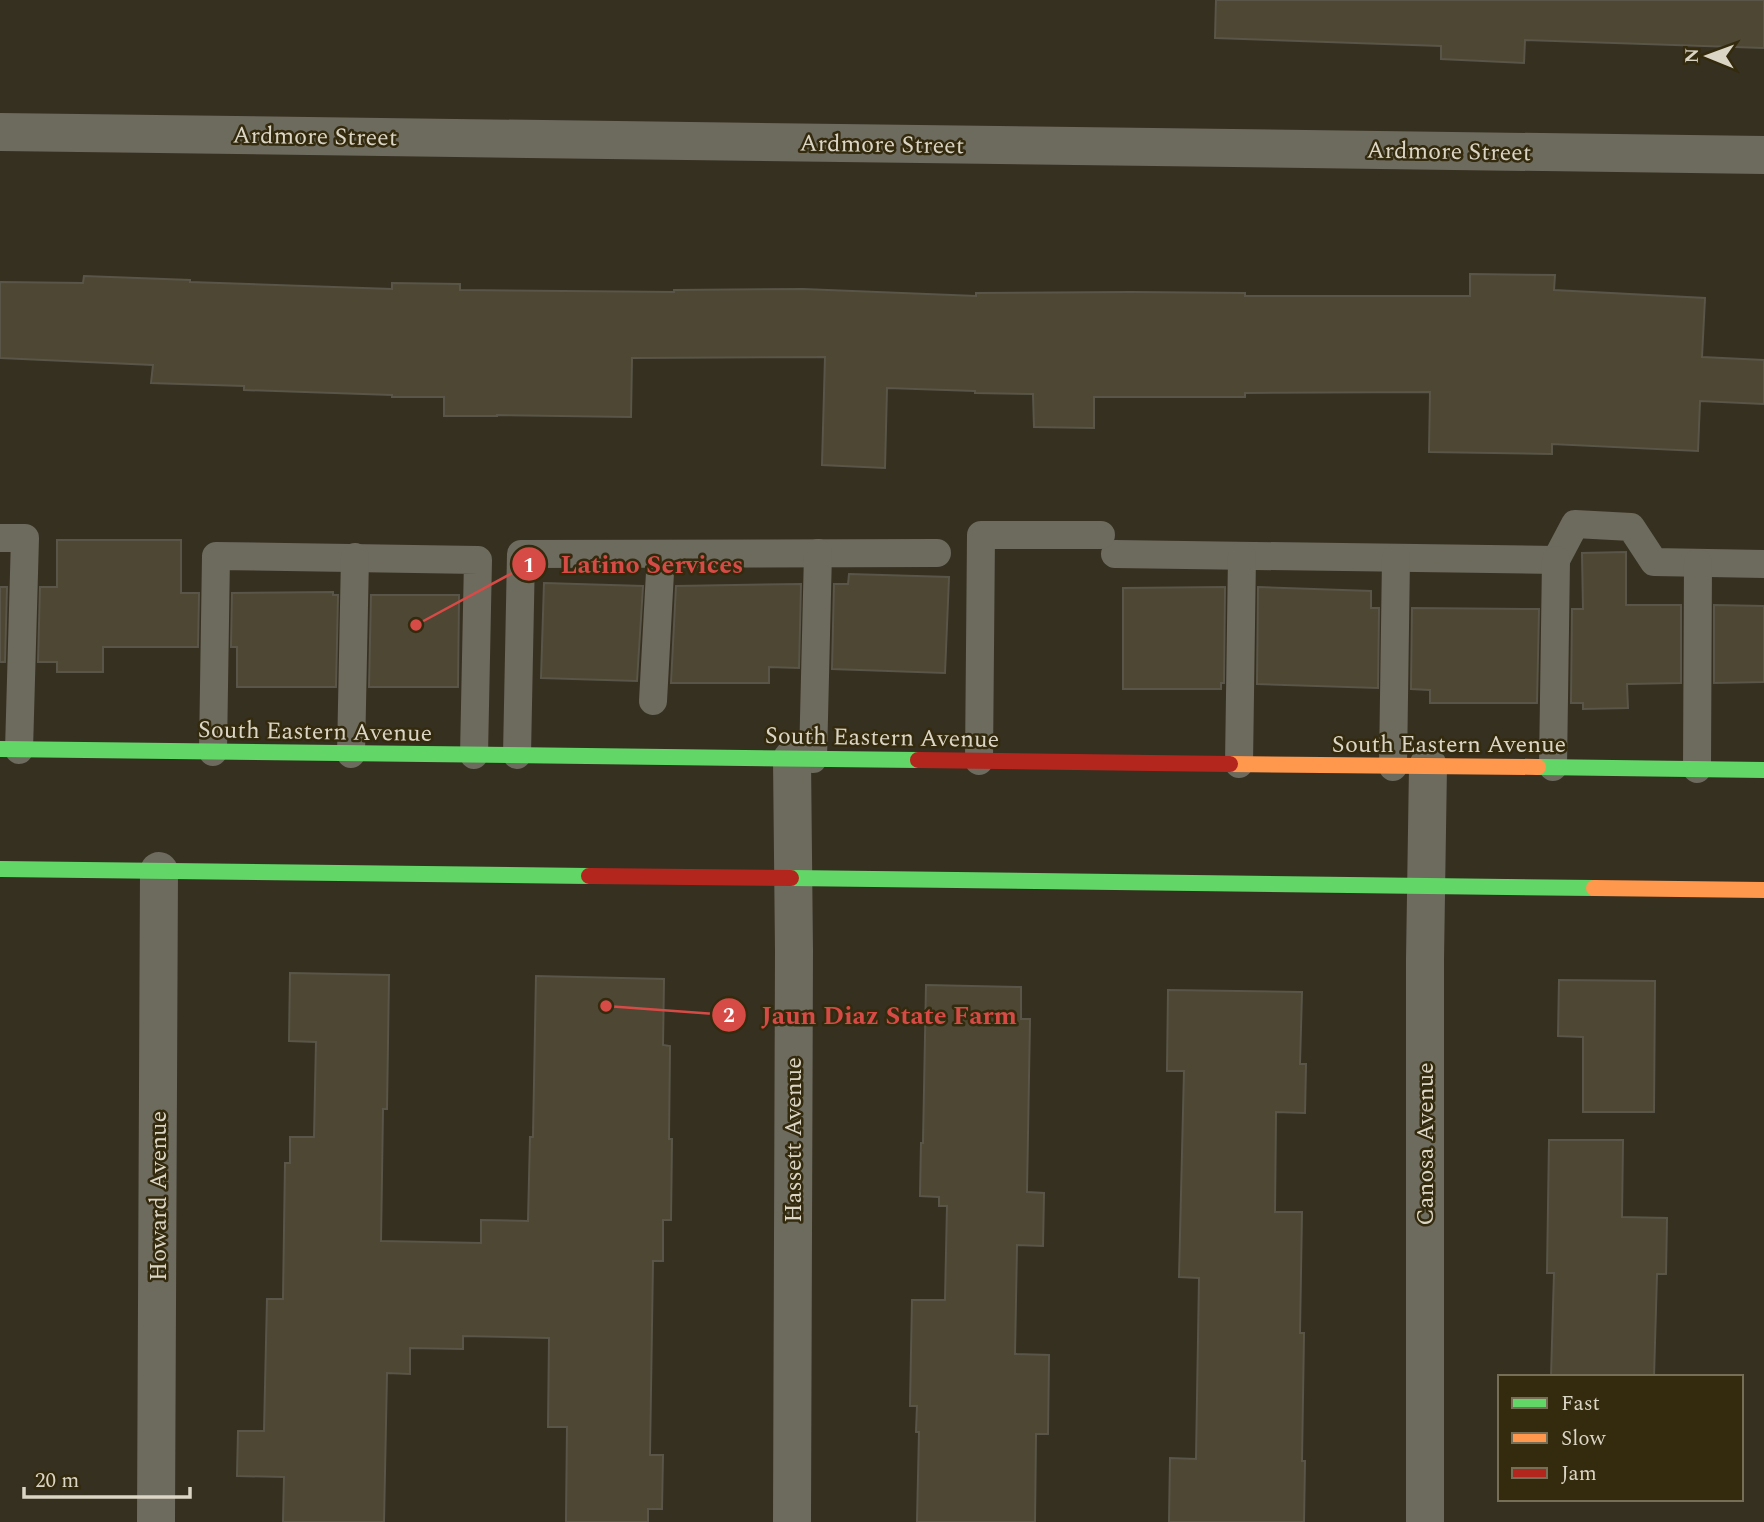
<svg xmlns="http://www.w3.org/2000/svg" width="1764" height="1522" viewBox="0 0 1764 1522" font-family="Spectral,serif">
	<style>
		.building { fill: #4d4733; stroke: #595548; stroke-width: 2 }
		.lines { fill: none; stroke-linecap: round; stroke-linejoin: round }
		.lane { stroke: #6d6a5e; stroke-width: 28 }
		.street { stroke: #6d6a5e; stroke-width: 38 }
		.fast { stroke: #63d668; stroke-width: 16 }
		.slow { stroke: #ff974d; stroke-width: 16 }
		.jam { stroke: #b3261e; stroke-width: 16 }
		.labels { text-anchor: middle; stroke-width: 5; stroke-linejoin: round; paint-order: stroke }
		.street-label { font-size: 24px; fill: #dbd5c5; stroke: #342a0e }
		.leader { fill: none; stroke: #d74b47; stroke-width: 2.5 }
		.callout-dot { fill: #d74b47; stroke: #342a0e; stroke-width: 2.5 }
		.mark-label { font-size: 21px; text-anchor: middle; font-weight: bold; fill: #fff }
		.callout-label { font-size: 26px; text-anchor: middle; font-weight: bold; fill: #d74b47; stroke: #342a0e; stroke-width: 5; stroke-linejoin: round; paint-order: stroke }
	</style>
	<rect width="100%" height="100%" fill="#363020"/>
	<g class="building">
		<polygon points="1216,0 1764,0 1764,48 1525,40 1524,63 1441,59 1441,46 1215,38"/>
		<polygon points="1470,274 1555,275 1554,290 1705,298 1702,357 1764,360 1764,404 1700,401 1698,451 1552,444 1552,454 1429,452 1430,392 1245,393 1245,397 1094,397 1094,428 1034,427 1033,394 975,393 975,391 887,388 885,468 822,465 825,357 632,358 631,417 497,415 497,416 444,416 444,397 392,397 392,395 244,390 244,386 151,383 153,365 0,358 0,282 83,283 84,276 190,280 190,282 392,289 392,283 460,284 460,290 674,292 674,290 803,289 976,296 976,293 1131,292 1245,293 1245,296 1470,296"/>
		<polygon points="57,540 181,540 181,593 199,593 198,647 103,647 103,672 57,672 57,662 38,662 40,587 57,587"/>
		<polygon points="1626,552 1626,605 1681,605 1681,683 1627,684 1628,708 1583,709 1583,703 1571,703 1572,609 1583,609 1582,553"/>
		<polygon points="849,574 949,577 945,673 832,669 834,584 848,584"/>
		<polygon points="544,583 643,586 637,681 541,678"/>
		<polygon points="801,584 799,668 769,667 769,683 671,683 676,586"/>
		<polygon points="0,587 7,587 5,662 0,662"/>
		<polygon points="1225,587 1224,683 1221,683 1221,689 1123,689 1123,588"/>
		<polygon points="1258,587 1371,591 1371,608 1379,608 1378,688 1257,684"/>
		<polygon points="333,592 333,595 338,595 336,687 237,687 237,647 231,647 232,593"/>
		<polygon points="371,595 459,595 458,687 369,687"/>
		<polygon points="1714,605 1764,606 1764,682 1714,683"/>
		<polygon points="1412,608 1539,609 1537,703 1430,703 1430,690 1411,689"/>
		<polygon points="290,973 389,975 387,1109 383,1109 381,1241 481,1243 481,1220 528,1221 530,1137 533,1137 536,976 664,979 663,1045 670,1046 669,1139 672,1139 671,1220 663,1220 663,1261 653,1261 650,1455 663,1455 662,1509 648,1509 648,1522 566,1522 567,1427 548,1427 549,1338 463,1336 463,1349 410,1348 410,1374 387,1373 384,1522 283,1522 284,1477 237,1476 238,1431 264,1431 267,1299 283,1299 285,1163 290,1163 290,1137 314,1137 316,1042 289,1041"/>
		<polygon points="1559,980 1655,981 1654,1112 1583,1112 1583,1037 1558,1036"/>
		<polygon points="926,985 1021,987 1021,1019 1030,1019 1027,1192 1044,1193 1043,1246 1017,1245 1015,1354 1049,1355 1048,1434 1036,1434 1035,1522 917,1522 919,1432 916,1432 917,1406 910,1406 912,1300 945,1300 947,1206 939,1206 939,1197 920,1196 921,1143 923,1143"/>
		<polygon points="1168,990 1302,992 1300,1064 1306,1064 1305,1113 1276,1112 1275,1212 1302,1212 1300,1333 1304,1333 1302,1461 1305,1461 1304,1522 1169,1522 1170,1458 1196,1459 1199,1278 1179,1277 1184,1071 1167,1071"/>
		<polygon points="1549,1140 1623,1140 1622,1217 1667,1218 1666,1274 1657,1274 1654,1377 1551,1377 1554,1273 1547,1273"/>
	</g>
	<g class="lines">
		<g class="lane">
			<polyline points="0,538 25,538 19,750"/>
			<polyline points="1115,554 1556,560 1575,524 1631,527 1654,562 1764,564"/>
			<polyline points="653,701 661,554"/>
			<polyline points="213,752 216,556 478,560 474,755"/>
			<polyline points="351,754 355,557"/>
			<polyline points="517,755 521,554 937,553"/>
			<polyline points="813,759 818,553"/>
			<polyline points="979,761 981,535 1101,535"/>
			<polyline points="1239,764 1242,556"/>
			<polyline points="1393,767 1396,558"/>
			<polyline points="1553,767 1556,560"/>
			<polyline points="1697,769 1698,563"/>
		</g>
		<g class="street">
			<polyline points="0,132 1764,155"/>
			<polyline points="792,759 794,951 792,1522"/>
			<polyline points="156,1522 159,871"/>
			<polyline points="1425,1522 1425,959 1428,766"/>
		</g>
		<g class="fast">
			<polyline points="0,749 918,760"/>
			<polyline points="1538,767 1764,770"/>
			<polyline points="0,869 589,876"/>
			<polyline points="791,878 1594,888"/>
		</g>
		<g class="slow">
			<polyline points="1230,764 1538,767"/>
			<polyline points="1594,888 1764,890"/>
		</g>
		<g class="jam">
			<polyline points="918,760 1230,764"/>
			<polyline points="589,876 791,878"/>
		</g>
	</g>
	<g class="labels">
		<g class="street-label">
			<text transform="translate(315 136) rotate(1)" y="8">Ardmore Street</text>
			<text transform="translate(882 144) rotate(1)" y="8">Ardmore Street</text>
			<text transform="translate(1449 151) rotate(1)" y="8">Ardmore Street</text>
			<text transform="translate(315 731) rotate(1)" y="8">South Eastern Avenue</text>
			<text transform="translate(882 737) rotate(1)" y="8">South Eastern Avenue</text>
			<text x="1449" y="752">South Eastern Avenue</text>
			<text transform="translate(793 1140) rotate(-90)" y="8">Hassett Avenue</text>
			<text transform="translate(1425 1144) rotate(-90)" y="8">Canosa Avenue</text>
			<text transform="translate(158 1196) rotate(-90)" y="8">Howard Avenue</text>
		</g>
	</g>
	<path class="leader" d="M416 625L529 564M606 1006L729 1015"/>
	<g class="callout-dot">
		<circle cx="416" cy="625" r="7"/>
		<circle cx="606" cy="1006" r="7"/>
		<circle cx="529" cy="564" r="18"/>
		<circle cx="729" cy="1015" r="18"/>
	</g>
	<g class="mark-label">
		<text x="529" y="572">1</text>
		<text x="729" y="1022">2</text>
	</g>
	<g class="callout-label">
		<text x="652" y="573">Latino Services</text>
		<text x="889" y="1024">Jaun Diaz State Farm</text>
	</g>
	<rect x="1498" y="1375" width="245" height="126" fill="#342a0e" stroke="#776e57" stroke-width="2"/>
	<rect x="1512" y="1398" width="35" height="10" fill="#63d668" stroke="#776e57" stroke-width="2"/>
	<text x="1561" y="1410" font-size="21" fill="#dbd5c5">Fast</text>
	<rect x="1512" y="1433" width="35" height="10" fill="#ff974d" stroke="#776e57" stroke-width="2"/>
	<text x="1561" y="1445" font-size="21" fill="#dbd5c5">Slow</text>
	<rect x="1512" y="1468" width="35" height="10" fill="#b3261e" stroke="#776e57" stroke-width="2"/>
	<text x="1561" y="1480" font-size="21" fill="#dbd5c5">Jam</text>
	<g transform="translate(1708 56) rotate(271)" stroke="#342a0e" stroke-width="5" paint-order="stroke">
	<path d="M0-5L12 26L0 18L-12 26Z" fill="#dbd5c5"/>
	<text y="-10" font-size="19" font-weight="bold" text-anchor="middle" fill="#dbd5c5">N</text>
	</g>
	<path d="M24 1487v10h166v-10" fill="none" stroke="#dbd5c5" stroke-width="3.5"/>
	<text x="35" y="1487" font-size="21" fill="#dbd5c5" stroke="#342a0e" stroke-width="5" paint-order="stroke">20 m</text>
</svg>
